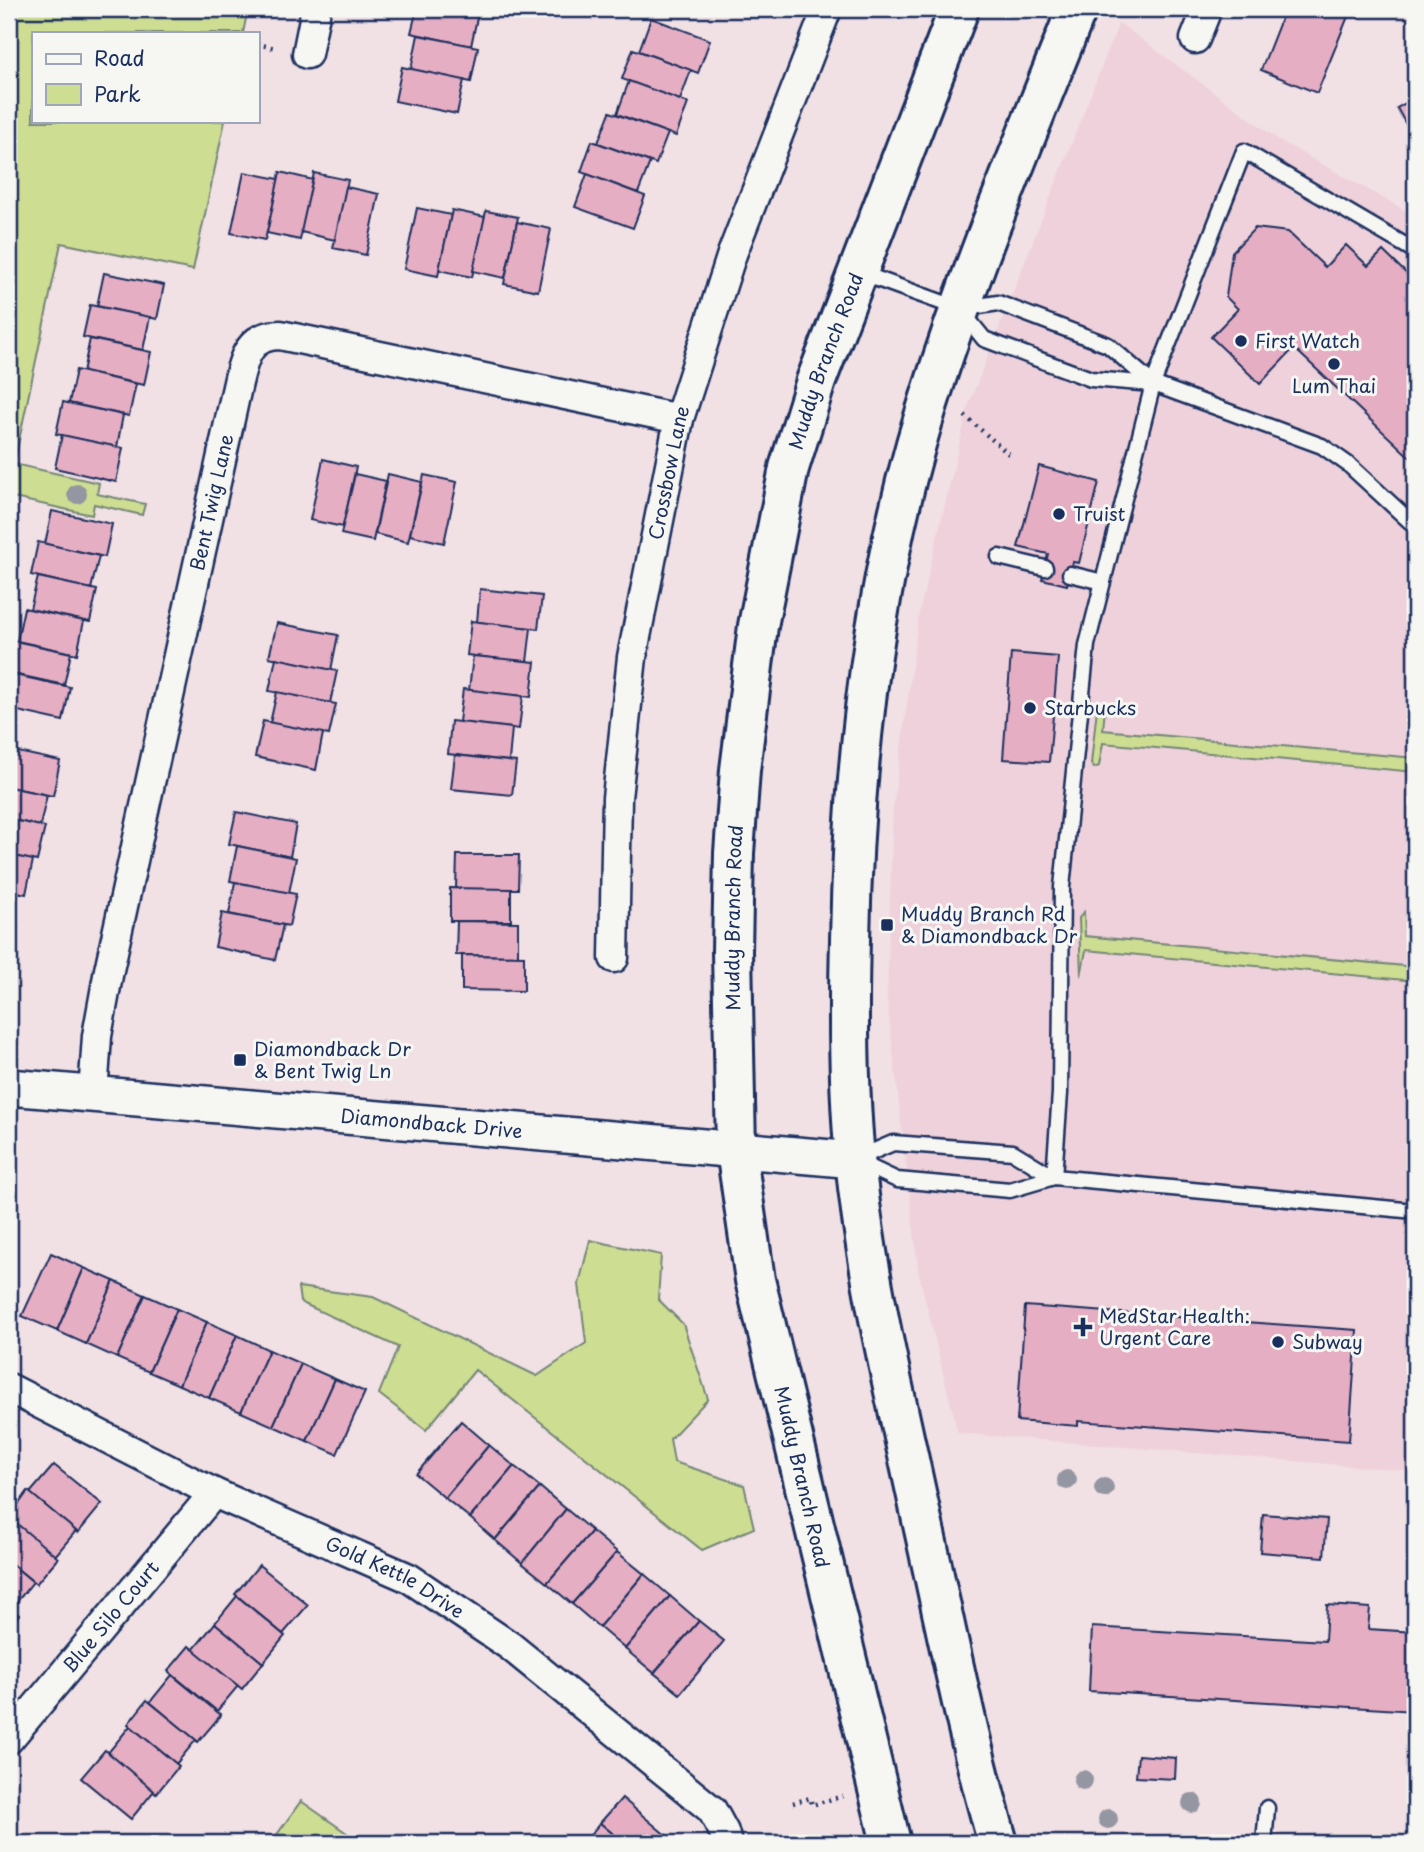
<svg xmlns="http://www.w3.org/2000/svg" width="1424" height="1852" viewBox="0 0 1424 1852" font-family="'Playpen Sans',sans-serif">
	<style>
		.built { fill: #eed1da }
		.green { fill: #cddd91; stroke: #748678; stroke-width: 2 }
		.building { fill: #e6aec3; stroke: #1b2f5e; stroke-width: 2 }
		.lines { fill: none; stroke-linecap: round; stroke-linejoin: round }
		.service-casing { stroke: #1b2f5e; stroke-width: 19 }
		.minor-casing { stroke: #1b2f5e; stroke-width: 33 }
		.tertiary-casing { stroke: #1b2f5e; stroke-width: 40 }
		.secondary-casing { stroke: #1b2f5e; stroke-width: 44 }
		.path { stroke: #1b2f5e; stroke-width: 4.5; stroke-dasharray: 2 5; stroke-linecap: butt }
		.service { stroke: #f6f6f2; stroke-width: 14 }
		.minor { stroke: #f6f6f2; stroke-width: 28 }
		.tertiary { stroke: #f6f6f2; stroke-width: 35 }
		.secondary { stroke: #f6f6f2; stroke-width: 38 }
		.tree { fill: #9496a1 }
		.poi-dot { fill: #1b2f5e; stroke: #f6f6f2; stroke-width: 2.5 }
		.labels { text-anchor: middle; stroke-width: 6; stroke-linejoin: round; paint-order: stroke }
		.poi-label { font-size: 19px; fill: #1b2f5e; stroke: #f6f6f2; text-anchor: start }
		.street-label { font-size: 19px; fill: #1b2f5e; stroke: #f6f6f2 }
	</style>
	<rect width="100%" height="100%" fill="#f1e0e4"/>
	<filter id="ink" filterUnits="userSpaceOnUse"><feTurbulence type="fractalNoise" baseFrequency=".0143" numOctaves="2"/><feDisplacementMap in="SourceGraphic" scale="14" xChannelSelector="R" yChannelSelector="G"/><feConvolveMatrix kernelMatrix="1 2 1 2 8 2 1 2 1" color-interpolation-filters="sRGB"/></filter>
	<g filter="url(#ink)">
		<polygon class="built" points="1119,23 1280,141 1415,216 1415,1471 958,1433 919,1274 887,999 893,810 919,614 969,404"/>
		<g class="green">
			<polygon points="9,9 248,9 243,33 33,33 33,121 225,121 193,270 61,243 14,464 99,483 97,494 145,504 142,515 94,504 92,515 9,497"/>
			<polygon points="1101,705 1105,708 1103,730 1415,758 1415,772 1103,743 1099,766 1094,768 1091,764 1097,708"/>
			<polygon points="1084,912 1085,936 1415,967 1415,981 1086,950 1081,976 1079,918"/>
			<polygon points="590,1240 661,1255 658,1299 683,1324 708,1399 670,1439 674,1462 744,1485 754,1528 702,1550 475,1370 426,1430 379,1394 398,1347 300,1302 298,1287 373,1297 537,1376 586,1343 579,1284"/>
			<polygon points="301,1801 361,1843 271,1843"/>
		</g>
		<g class="building">
			<polygon points="417,9 458,9 478,13 471,46 411,33"/>
			<polygon points="1285,9 1351,9 1317,93 1261,70"/>
			<polygon points="651,18 710,40 698,73 639,51"/>
			<polygon points="418,35 478,47 471,82 411,69"/>
			<polygon points="633,49 691,70 680,100 622,79"/>
			<polygon points="402,67 464,80 457,114 395,101"/>
			<polygon points="629,81 688,103 676,136 617,114"/>
			<polygon points="1415,98 1415,141 1397,108"/>
			<polygon points="610,112 668,133 656,164 598,143"/>
			<polygon points="592,141 650,162 638,193 581,172"/>
			<polygon points="244,172 279,179 265,240 231,233"/>
			<polygon points="280,172 313,180 300,240 267,233"/>
			<polygon points="314,173 348,180 335,240 301,232"/>
			<polygon points="587,174 645,196 633,228 575,207"/>
			<polygon points="346,187 379,194 366,255 333,248"/>
			<polygon points="417,208 451,215 438,276 404,269"/>
			<polygon points="452,210 485,217 472,277 439,270"/>
			<polygon points="486,211 518,217 505,278 473,271"/>
			<polygon points="517,222 551,229 538,291 504,284"/>
			<polygon points="1255,228 1288,232 1325,267 1346,245 1368,266 1383,251 1415,282 1415,462 1294,348 1260,384 1211,337 1238,309 1226,297 1232,252"/>
			<polygon points="104,273 164,285 157,319 97,306"/>
			<polygon points="90,305 150,317 143,350 83,337"/>
			<polygon points="90,339 151,352 144,385 83,372"/>
			<polygon points="76,370 136,384 129,416 69,403"/>
			<polygon points="63,402 123,415 117,447 56,434"/>
			<polygon points="62,435 123,448 116,482 55,468"/>
			<polygon points="323,459 356,467 343,527 310,520"/>
			<polygon points="1039,466 1099,482 1079,563 1073,562 1067,585 1042,579 1048,554 1018,547"/>
			<polygon points="355,474 386,481 373,541 341,534"/>
			<polygon points="388,474 422,482 408,542 375,534"/>
			<polygon points="424,475 457,482 444,543 410,535"/>
			<polygon points="52,511 112,524 105,557 45,544"/>
			<polygon points="38,542 99,556 91,589 31,575"/>
			<polygon points="38,577 97,590 90,622 30,609"/>
			<polygon points="480,589 542,596 538,629 477,622"/>
			<polygon points="24,608 84,621 77,654 17,641"/>
			<polygon points="471,621 531,628 527,662 467,655"/>
			<polygon points="277,623 338,635 331,670 269,657"/>
			<polygon points="10,640 71,653 64,685 9,673"/>
			<polygon points="1011,653 1058,657 1049,762 1003,759"/>
			<polygon points="473,656 535,662 531,697 469,690"/>
			<polygon points="276,658 337,671 330,703 269,691"/>
			<polygon points="10,674 70,687 63,721 9,709"/>
			<polygon points="463,689 523,696 519,729 459,722"/>
			<polygon points="277,692 336,704 329,735 270,723"/>
			<polygon points="263,721 323,733 316,770 255,757"/>
			<polygon points="451,721 512,728 509,761 448,754"/>
			<polygon points="9,750 60,761 53,796 9,787"/>
			<polygon points="455,755 516,762 512,795 451,789"/>
			<polygon points="9,787 47,795 40,826 9,819"/>
			<polygon points="236,812 296,824 290,857 229,844"/>
			<polygon points="9,819 45,827 37,861 9,855"/>
			<polygon points="237,846 296,858 289,893 230,881"/>
			<polygon points="9,855 33,860 26,894 9,890"/>
			<polygon points="457,855 519,855 518,889 456,889"/>
			<polygon points="235,882 296,894 289,926 229,914"/>
			<polygon points="450,888 511,889 511,921 450,921"/>
			<polygon points="9,890 19,892 12,924 9,923"/>
			<polygon points="222,913 283,925 275,960 215,947"/>
			<polygon points="457,921 518,922 518,956 456,955"/>
			<polygon points="9,923 18,925 11,959 9,958"/>
			<polygon points="462,955 524,956 524,991 462,990"/>
			<polygon points="51,1253 84,1268 57,1331 22,1316"/>
			<polygon points="84,1268 114,1281 86,1344 57,1331"/>
			<polygon points="114,1281 145,1295 117,1358 86,1344"/>
			<polygon points="145,1295 177,1309 149,1372 117,1358"/>
			<polygon points="1025,1306 1357,1330 1349,1441 1078,1421 1078,1426 1017,1421"/>
			<polygon points="177,1309 207,1322 179,1385 149,1372"/>
			<polygon points="207,1322 237,1335 209,1398 179,1385"/>
			<polygon points="237,1335 269,1350 241,1412 209,1398"/>
			<polygon points="269,1350 301,1364 273,1426 241,1412"/>
			<polygon points="301,1364 335,1379 307,1441 273,1426"/>
			<polygon points="335,1379 365,1392 337,1454 307,1441"/>
			<polygon points="461,1421 489,1445 445,1498 416,1474"/>
			<polygon points="489,1445 514,1466 470,1518 445,1498"/>
			<polygon points="54,1465 102,1504 78,1533 30,1493"/>
			<polygon points="514,1466 540,1487 495,1540 470,1518"/>
			<polygon points="540,1487 566,1509 522,1563 495,1540"/>
			<polygon points="28,1491 76,1531 55,1556 9,1518"/>
			<polygon points="566,1509 592,1531 547,1583 522,1563"/>
			<polygon points="1263,1514 1327,1519 1324,1557 1260,1552"/>
			<polygon points="10,1518 58,1558 36,1584 9,1562"/>
			<polygon points="592,1531 617,1552 572,1604 547,1583"/>
			<polygon points="617,1552 644,1574 599,1627 572,1604"/>
			<polygon points="9,1562 33,1582 11,1609 9,1607"/>
			<polygon points="259,1565 308,1605 283,1634 235,1594"/>
			<polygon points="644,1574 670,1596 625,1649 599,1627"/>
			<polygon points="237,1596 285,1636 263,1663 215,1623"/>
			<polygon points="670,1596 699,1621 654,1673 625,1649"/>
			<polygon points="1327,1605 1370,1608 1368,1629 1415,1632 1415,1711 1089,1691 1092,1627 1325,1641"/>
			<polygon points="9,1607 19,1615 9,1627"/>
			<polygon points="699,1621 724,1641 680,1694 654,1673"/>
			<polygon points="215,1623 263,1663 242,1689 193,1650"/>
			<polygon points="189,1646 238,1686 217,1711 168,1671"/>
			<polygon points="172,1675 221,1715 198,1742 150,1702"/>
			<polygon points="147,1700 196,1740 176,1764 128,1724"/>
			<polygon points="130,1726 179,1766 156,1794 107,1754"/>
			<polygon points="105,1750 154,1791 131,1819 81,1778"/>
			<polygon points="1138,1755 1176,1758 1175,1779 1136,1777"/>
			<polygon points="622,1798 675,1843 624,1843 600,1823"/>
			<polygon points="600,1823 624,1843 584,1843"/>
		</g>
		<g class="lines">
			<defs>
				<g id="service">
					<polyline points="858,272 960,309 998,303 1108,345 1153,384"/>
					<polyline points="963,313 984,339 1091,379 1153,384 1322,446 1349,465 1415,526"/>
					<polyline points="999,557 1045,568"/>
					<polyline points="1070,574 1103,582"/>
					<polyline points="856,1159 893,1143 1013,1152 1054,1177"/>
					<polyline points="861,1163 897,1180 1010,1190 1054,1177 1415,1211"/>
					<polyline points="1054,1177 1060,1093 1062,887 1087,645 1153,384 1244,151 1415,251"/>
					<polyline points="1264,1843 1267,1808"/>
				</g>
				<g id="minor">
					<polyline points="1195,39 1207,9"/>
					<polyline points="307,54 316,9"/>
					<path id="s1" d="M614 958 617 798 632 657 679 419 732 254 827 9"/>
					<path id="s2" d="M93 1094 97 1036 109 970 237 387C243 361 247 335 280 335L679 419"/>
					<path id="s3" d="M9 1388 214 1493 409 1578 510 1646 712 1810 724 1832 727 1843"/>
					<path id="s4" d="M9 1739 214 1493"/>
				</g>
				<g id="tertiary">
					<path id="s5" d="M9 1087 855 1160"/>
				</g>
				<g id="secondary">
					<path id="s6" d="M891 1843 755 1280 736 1150 732 951 734 853 740 770 758 626 789 468 816 381 959 9"/>
					<path d="M998 1843C967 1737 946 1628 922 1520 897 1401 866 1280 855 1158 848 1085 848 1013 850 940 853 774 871 604 916 444 959 295 1020 152 1077 9"/>
				</g>
			</defs>
			<use href="#service" class="service-casing"/>
			<use href="#minor" class="minor-casing"/>
			<use href="#tertiary" class="tertiary-casing"/>
			<use href="#secondary" class="secondary-casing"/>
			<g class="path">
				<polyline points="257,44 275,48"/>
				<polyline points="965,416 1011,456"/>
				<polyline points="793,1803 810,1798 812,1805 843,1796"/>
			</g>
			<use href="#service" class="service"/>
			<use href="#minor" class="minor"/>
			<use href="#tertiary" class="tertiary"/>
			<use href="#secondary" class="secondary"/>
		</g>
		<g class="tree">
			<circle cx="77" cy="494" r="10"/>
			<circle cx="1067" cy="1480" r="10"/>
			<circle cx="1104" cy="1488" r="10"/>
			<circle cx="1083" cy="1780" r="10"/>
			<circle cx="1192" cy="1803" r="10"/>
			<circle cx="1108" cy="1819" r="10"/>
		</g>
	</g>
	<g class="poi-dot">
		<circle cx="1241" cy="341" r="7"/>
		<circle cx="1334" cy="364" r="7"/>
		<circle cx="1059" cy="514" r="7"/>
		<circle cx="1030" cy="708" r="7"/>
		<rect x="880" y="918" width="14" height="14" rx="3.5"/>
		<rect x="233" y="1053" width="14" height="14" rx="3.5"/>
		<path d="M1079.5 1316.5h7v7h7v7h-7v7h-7v-7h-7v-7h7z"/>
		<circle cx="1278" cy="1342" r="7"/>
	</g>
	<g class="labels">
		<g class="poi-label">
			<text x="1255" y="348">First Watch</text>
			<text x="1334" y="393" text-anchor="middle">Lum Thai</text>
			<text x="1073" y="521">Truist</text>
			<text x="1044" y="715">Starbucks</text>
			<text x="901" y="921">Muddy Branch Rd<tspan x="901" dy="22">&amp; Diamondback Dr</tspan></text>
			<text x="254" y="1056">Diamondback Dr<tspan x="254" dy="22">&amp; Bent Twig Ln</tspan></text>
			<text x="1099" y="1323">MedStar Health:<tspan x="1099" dy="22">Urgent Care</tspan></text>
			<text x="1292" y="1349">Subway</text>
		</g>
		<g class="street-label">
			<text dy="7" stroke="none"><textPath href="#s6" startOffset="1510">Muddy Branch Road</textPath></text>
			<text dy="7" stroke="none"><textPath href="#s1" startOffset="490">Crossbow Lane</textPath></text>
			<text dy="7" stroke="none"><textPath href="#s2" startOffset="604">Bent Twig Lane</textPath></text>
			<text dy="7" stroke="none"><textPath href="#s6" startOffset="943">Muddy Branch Road</textPath></text>
			<text dy="7" stroke="none"><textPath href="#s5" startOffset="424">Diamondback Drive</textPath></text>
			<text transform="translate(802 1477) rotate(77)" y="7">Muddy Branch Road</text>
			<text dy="7" stroke="none"><textPath href="#s3" startOffset="430">Gold Kettle Drive</textPath></text>
			<text dy="7" stroke="none"><textPath href="#s4" startOffset="159">Blue Silo Court</textPath></text>
		</g>
	</g>
	<rect width="1424" height="1852" fill="none" stroke="#f6f6f2" stroke-width="35"/>
	<rect x="18" y="18" width="1389" height="1817" fill="none" stroke="#1b2f5e" stroke-width="2.5" filter="url(#ink)"/>
	<rect x="32" y="32" width="228" height="91" fill="#f6f6f2" stroke="#9ea6b7" stroke-width="2"/>
	<rect x="46" y="54" width="35" height="10" fill="#f6f6f2" stroke="#9ea6b7" stroke-width="2"/>
	<text x="94" y="66" font-size="21" fill="#1b2f5e">Road</text>
	<rect x="46" y="84" width="35" height="21" fill="#cddd91" stroke="#9ea6b7" stroke-width="2"/>
	<text x="94" y="102" font-size="21" fill="#1b2f5e">Park</text>
</svg>
